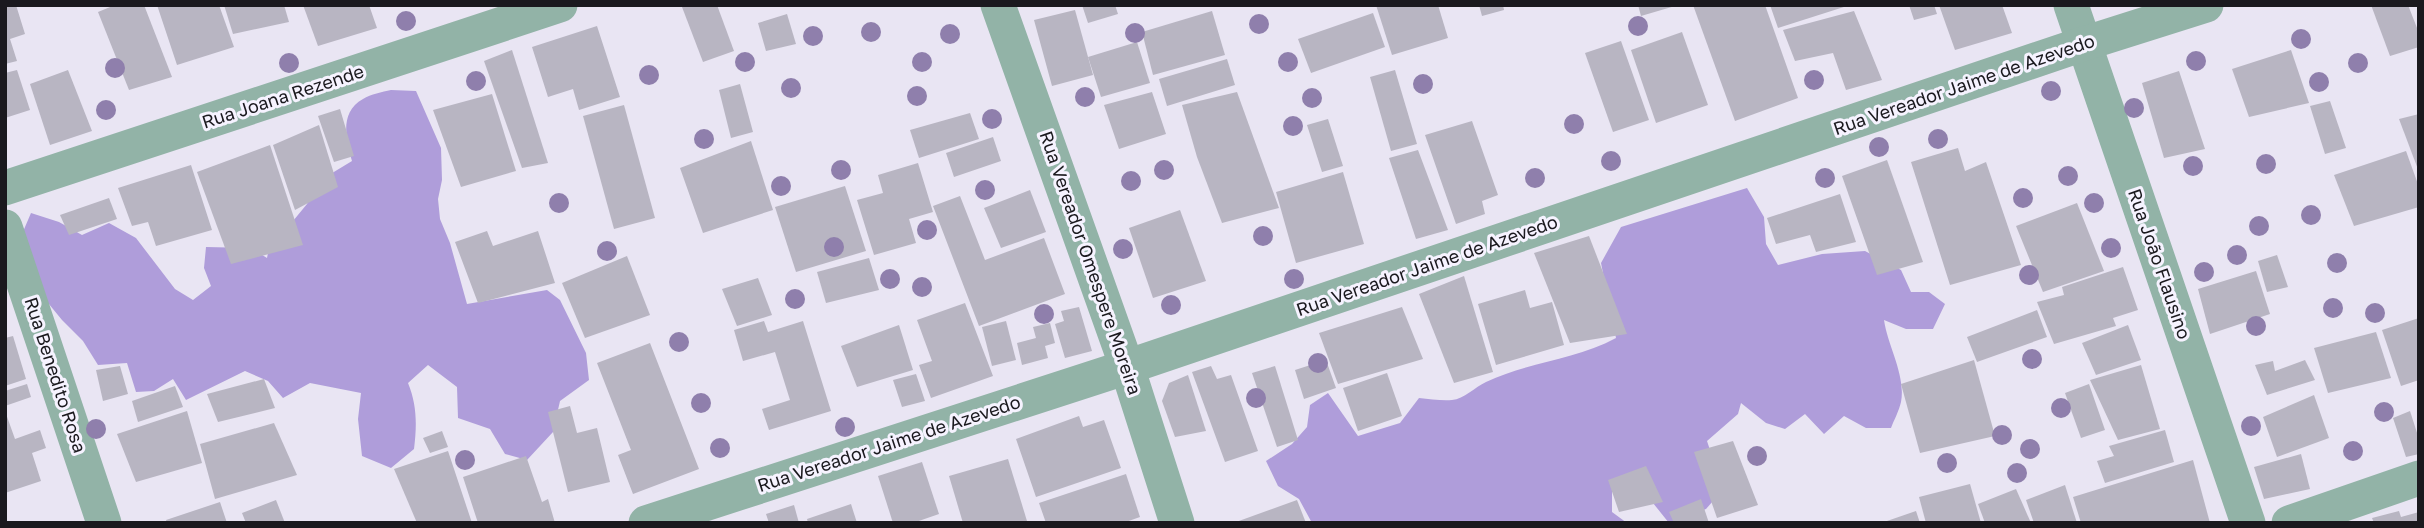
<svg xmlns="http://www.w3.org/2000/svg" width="2424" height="528" viewBox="0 0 2424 528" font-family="'Golos Text',sans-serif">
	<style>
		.forest { fill: #af9dda }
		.building { fill: #b8b5c2 }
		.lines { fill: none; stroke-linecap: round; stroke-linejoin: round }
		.minor { stroke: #92b3a7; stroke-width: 35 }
		.tree { fill: #8f7fac }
		.labels { text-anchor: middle; stroke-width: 6; stroke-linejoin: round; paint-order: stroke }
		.street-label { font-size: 18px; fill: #1a191e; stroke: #f6f3ff }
	</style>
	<rect width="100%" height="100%" fill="#e9e5f3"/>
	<g class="forest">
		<path d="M391 90 416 91 441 148 442 180 438 199 440 219 450 243 467 304 547 290 560 300 586 353 589 380 560 401 553 432 527 460 505 454 490 429 458 418 457 387 428 365 408 383C417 405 417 425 414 449L391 468 362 456 358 419 361 393 310 383 283 398 268 381 245 371 186 400 173 379 154 391 136 392 127 363 98 365 83 341 62 320 26 276 19 241 31 213 59 222 82 235 109 223 136 238 175 289 193 300 211 286 204 268 206 247 251 248 267 258 271 238 293 221 307 204 319 181 352 161C346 140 339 112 363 99 371 94 382 92 391 90Z"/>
		<path d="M1747 188 1764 217 1766 244 1778 265 1822 254 1865 251 1901 270 1911 292H1929L1945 304 1933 329H1906L1884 320C1888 347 1906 375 1901 402 1899 411 1894 420 1891 428H1866L1844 416 1824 434 1805 414 1785 429 1766 423 1741 403 1738 414 1707 441 1714 462 1727 485 1706 509 1671 523H1669L1645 493 1612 487V512L1627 523H1312L1299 499 1278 486 1266 461 1292 444 1307 427 1310 405 1328 393 1358 436 1400 423 1419 398C1430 399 1442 401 1452 400 1464 399 1475 387 1486 382 1528 362 1575 360 1616 338L1601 263 1621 227Z"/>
	</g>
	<g class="building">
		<polygon points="5,5 16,5 25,34 10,39 17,61 5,64"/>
		<polygon points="115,5 144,5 172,77 129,90 98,12"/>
		<polygon points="157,5 219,5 234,47 177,65"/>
		<polygon points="224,5 284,5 289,22 233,34"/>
		<polygon points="303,5 369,5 377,28 318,46"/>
		<polygon points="687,5 717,5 734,51 703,62 682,7"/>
		<polygon points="1082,5 1115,5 1118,14 1088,23"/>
		<polygon points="1376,5 1438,5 1448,38 1392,55"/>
		<polygon points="1479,5 1503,5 1504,10 1482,16"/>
		<polygon points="1638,5 1675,5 1675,6 1641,16"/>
		<polygon points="1693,5 1765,5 1798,98 1735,121"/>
		<polygon points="1770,5 1847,5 1847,6 1778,28"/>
		<polygon points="1909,5 1934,5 1937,14 1914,20"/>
		<polygon points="1939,5 2002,5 2012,33 1955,50"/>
		<polygon points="2371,5 2408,5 2419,33 2419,47 2390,56"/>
		<polygon points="1075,10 1093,75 1052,86 1034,20"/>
		<polygon points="1212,11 1225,55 1153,75 1142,32"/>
		<polygon points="1854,11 1882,80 1846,90 1833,53 1795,61 1783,30"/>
		<polygon points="1373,13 1385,47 1311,73 1298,39"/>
		<polygon points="787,14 796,44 766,51 758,23"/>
		<polygon points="597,26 620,97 579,110 573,89 548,97 532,47"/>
		<polygon points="1682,32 1708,105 1656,123 1631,50"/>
		<polygon points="1621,41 1649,120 1613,132 1585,53"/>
		<polygon points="1137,42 1150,83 1101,97 1088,57"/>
		<polygon points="512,50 548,163 522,168 484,61"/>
		<polygon points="2291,50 2309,103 2249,117 2232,69"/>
		<polygon points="1227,59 1235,85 1167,106 1159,79"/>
		<polygon points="17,70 30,110 5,118 5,73"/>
		<polygon points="68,70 92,131 50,145 30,84"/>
		<polygon points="1395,70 1417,144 1391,151 1370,77"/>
		<polygon points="2179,71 2205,149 2164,158 2142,83"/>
		<polygon points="740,84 753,132 731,138 719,90"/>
		<polygon points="1152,92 1166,134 1119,149 1104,105"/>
		<polygon points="1237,92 1279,208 1222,223 1197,157 1182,105"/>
		<polygon points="492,94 516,171 461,187 433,110"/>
		<polygon points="2330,101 2346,148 2325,154 2310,106"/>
		<polygon points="624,105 655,218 614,229 583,116"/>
		<polygon points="340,109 354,156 334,162 318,116"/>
		<polygon points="970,113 979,139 919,158 910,130"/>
		<polygon points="2419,114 2419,172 2399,119"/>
		<polygon points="1328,119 1343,166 1322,172 1307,125"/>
		<polygon points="1472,121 1498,195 1482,201 1485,214 1456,224 1425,135"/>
		<polygon points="319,125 338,187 295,210 273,145"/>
		<polygon points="993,137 1001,161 954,177 946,153"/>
		<polygon points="751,141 773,210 703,233 680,168"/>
		<polygon points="270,145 303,245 231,264 197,172"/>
		<polygon points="1958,148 1965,171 1986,162 2021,265 1950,285 1911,162"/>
		<polygon points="1418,150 1448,230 1416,239 1389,158"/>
		<polygon points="2406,151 2419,187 2419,207 2354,226 2334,175"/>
		<polygon points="1887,160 1923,262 1877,275 1842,176"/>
		<polygon points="918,163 933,212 909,219 916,243 874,255 857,200 883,193 878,175"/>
		<polygon points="191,165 212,230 156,246 148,222 132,226 118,188"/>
		<polygon points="1343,172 1364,244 1296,263 1276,192"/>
		<polygon points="845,186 866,251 796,272 775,207"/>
		<polygon points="1030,190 1046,232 1001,248 984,208"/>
		<polygon points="1840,194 1856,242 1816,252 1810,235 1776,244 1767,218"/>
		<polygon points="960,196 985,260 1044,238 1065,294 979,326 933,206"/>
		<polygon points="109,198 117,219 69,235 60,215"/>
		<polygon points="2077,203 2104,271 2043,292 2016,226"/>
		<polygon points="1180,210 1206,281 1153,298 1129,228"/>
		<polygon points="487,231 493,246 538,231 555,283 478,303 455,242"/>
		<polygon points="1589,236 1627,334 1570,343 1534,253"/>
		<polygon points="2277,255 2288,287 2267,292 2258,261"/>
		<polygon points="627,256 650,315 585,338 562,283"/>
		<polygon points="869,258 879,290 826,303 817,272"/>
		<polygon points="2123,267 2138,310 2113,318 2116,326 2054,344 2037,302 2064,295 2062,287"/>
		<polygon points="2256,271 2270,314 2210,334 2198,289"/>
		<polygon points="1464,276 1493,372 1454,383 1419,294"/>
		<polygon points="758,278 772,315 737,326 722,289"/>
		<polygon points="1525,290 1530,308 1552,302 1564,345 1496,365 1478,304"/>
		<polygon points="965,303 993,376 931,398 919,365 932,361 917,320"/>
		<polygon points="1079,307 1092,351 1065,358 1055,324 1064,321 1061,311"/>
		<polygon points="1402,307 1423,359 1338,384 1319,333"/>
		<polygon points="2037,310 2047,337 1977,362 1967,337"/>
		<polygon points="2419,318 2419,380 2401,386 2382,330"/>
		<polygon points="764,321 768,332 803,321 831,411 769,430 762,409 790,400 775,352 743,361 734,330"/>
		<polygon points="1006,321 1016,360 992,366 982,327"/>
		<polygon points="1050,323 1055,343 1045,346 1048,358 1022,365 1017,343 1036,338 1033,327"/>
		<polygon points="899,325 913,370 857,387 841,346"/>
		<polygon points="2128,325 2141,360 2096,375 2082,343"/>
		<polygon points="2376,332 2391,378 2328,393 2314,348"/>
		<polygon points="13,336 26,379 5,386 5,338"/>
		<polygon points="650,343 699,469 633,494 618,455 631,450 597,363"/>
		<polygon points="1326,360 1336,388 1304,399 1295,370"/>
		<polygon points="1974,360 1995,436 1920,453 1901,384"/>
		<polygon points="2305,360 2315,380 2267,395 2255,365 2273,361 2275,371"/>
		<polygon points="2141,365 2160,429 2118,440 2090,380"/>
		<polygon points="120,366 128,394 103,401 96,370"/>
		<polygon points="1211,366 1217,379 1231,375 1258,451 1225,462 1192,372"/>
		<polygon points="1275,366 1298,440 1277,447 1252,373"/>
		<polygon points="1387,373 1402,416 1358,431 1343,388"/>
		<polygon points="916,374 925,401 902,407 893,380"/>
		<polygon points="1188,375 1206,431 1175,437 1162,401 1169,383"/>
		<polygon points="264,379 275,408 218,422 207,394"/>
		<polygon points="27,384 31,397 5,406 5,391"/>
		<polygon points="2089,384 2105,430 2081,438 2065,393"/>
		<polygon points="175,386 183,407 138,422 132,401"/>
		<polygon points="2314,395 2329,438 2277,457 2263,417"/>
		<polygon points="570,406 577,433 597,428 610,482 568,492 548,412"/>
		<polygon points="5,411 15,439 40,430 46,448 32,453 41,481 5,493"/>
		<polygon points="187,411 202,463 136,482 117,434"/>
		<polygon points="2410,411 2419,439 2419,454 2406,457 2393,418"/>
		<polygon points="1079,416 1083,427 1104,420 1121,468 1036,497 1016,439"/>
		<polygon points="274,423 297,475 215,499 200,444"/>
		<polygon points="2165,430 2174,462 2105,483 2097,461 2114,456 2109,446"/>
		<polygon points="442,431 448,447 430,453 423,438"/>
		<polygon points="1733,441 1758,505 1717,518 1694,452"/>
		<polygon points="448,451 472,523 417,523 394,469"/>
		<polygon points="2301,454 2310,489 2264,499 2254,467"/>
		<polygon points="526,456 542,502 548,499 555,523 478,523 463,477"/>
		<polygon points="1008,459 1027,521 963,523 949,476"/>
		<polygon points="2193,460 2210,523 2081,523 2073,497"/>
		<polygon points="922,462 939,514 913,523 893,523 878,476"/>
		<polygon points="1646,466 1663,502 1619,512 1608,480"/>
		<polygon points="1126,474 1140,517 1123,523 1046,523 1039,503"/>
		<polygon points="1970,484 1981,523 1926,523 1919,497"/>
		<polygon points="2065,485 2077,523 2034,523 2026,500"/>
		<polygon points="2016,489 2031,523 1985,523 1978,504"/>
		<polygon points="1701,499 1709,523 1674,523 1669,512"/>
		<polygon points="276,500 285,523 246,523 242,513"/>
		<polygon points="1297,500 1306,523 1236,523 1236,522"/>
		<polygon points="220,502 227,523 167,523 166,520"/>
		<polygon points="851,504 857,523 808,523 807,519"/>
		<polygon points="794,505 799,523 769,523 766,514"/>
		<polygon points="1916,511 1920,523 1884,523 1884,522"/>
		<polygon points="2399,511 2401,517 2419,512 2419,523 2374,523 2372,518"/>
	</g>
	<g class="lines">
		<g class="minor">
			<polyline points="998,5 1127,367 1177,523"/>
			<polyline points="2071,5 2248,523"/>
			<polyline points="5,188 560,5"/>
			<polyline points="5,227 104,523"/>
			<polyline points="646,523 1127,367 2083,44 2206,5"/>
			<polyline points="2289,523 2419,478"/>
		</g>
	</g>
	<g class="tree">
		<circle cx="406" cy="21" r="10"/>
		<circle cx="1259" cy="24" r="10"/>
		<circle cx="1638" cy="26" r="10"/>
		<circle cx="871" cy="32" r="10"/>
		<circle cx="1135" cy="33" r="10"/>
		<circle cx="950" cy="34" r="10"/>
		<circle cx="813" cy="36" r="10"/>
		<circle cx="2301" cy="39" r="10"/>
		<circle cx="2196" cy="61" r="10"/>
		<circle cx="745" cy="62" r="10"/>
		<circle cx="922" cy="62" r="10"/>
		<circle cx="1288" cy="62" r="10"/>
		<circle cx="289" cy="63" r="10"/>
		<circle cx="2358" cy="63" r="10"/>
		<circle cx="115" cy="68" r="10"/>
		<circle cx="649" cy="75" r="10"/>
		<circle cx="1814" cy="80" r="10"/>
		<circle cx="476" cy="81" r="10"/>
		<circle cx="2319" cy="82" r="10"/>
		<circle cx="1423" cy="84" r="10"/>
		<circle cx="791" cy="88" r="10"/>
		<circle cx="2051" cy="91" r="10"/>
		<circle cx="917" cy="96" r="10"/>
		<circle cx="1085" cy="97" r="10"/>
		<circle cx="1312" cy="98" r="10"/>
		<circle cx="2134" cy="108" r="10"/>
		<circle cx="106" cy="110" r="10"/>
		<circle cx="992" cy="119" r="10"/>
		<circle cx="1574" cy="124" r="10"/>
		<circle cx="1293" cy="126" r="10"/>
		<circle cx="704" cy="139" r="10"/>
		<circle cx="1938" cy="139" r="10"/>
		<circle cx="1879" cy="147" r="10"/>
		<circle cx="1611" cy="161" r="10"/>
		<circle cx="2266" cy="164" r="10"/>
		<circle cx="2193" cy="166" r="10"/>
		<circle cx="841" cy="170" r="10"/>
		<circle cx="1164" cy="170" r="10"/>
		<circle cx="2068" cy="176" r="10"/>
		<circle cx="1535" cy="178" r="10"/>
		<circle cx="1825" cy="178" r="10"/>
		<circle cx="1131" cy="181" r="10"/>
		<circle cx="781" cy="186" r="10"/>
		<circle cx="985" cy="190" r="10"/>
		<circle cx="2023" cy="198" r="10"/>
		<circle cx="559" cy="203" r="10"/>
		<circle cx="2094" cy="203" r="10"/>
		<circle cx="2311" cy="215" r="10"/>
		<circle cx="2259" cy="226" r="10"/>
		<circle cx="927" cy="230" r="10"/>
		<circle cx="1263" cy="236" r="10"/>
		<circle cx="834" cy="247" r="10"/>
		<circle cx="2111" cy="248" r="10"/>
		<circle cx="1123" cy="249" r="10"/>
		<circle cx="607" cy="251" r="10"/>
		<circle cx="2237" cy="255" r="10"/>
		<circle cx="2337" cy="263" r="10"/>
		<circle cx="2204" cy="272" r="10"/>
		<circle cx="2029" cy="275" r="10"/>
		<circle cx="890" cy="279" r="10"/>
		<circle cx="1294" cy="279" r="10"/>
		<circle cx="922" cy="287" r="10"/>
		<circle cx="795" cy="299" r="10"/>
		<circle cx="1171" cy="305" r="10"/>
		<circle cx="2333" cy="308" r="10"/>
		<circle cx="2375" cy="313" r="10"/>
		<circle cx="1044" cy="314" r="10"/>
		<circle cx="2256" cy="326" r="10"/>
		<circle cx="679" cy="342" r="10"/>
		<circle cx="2032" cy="359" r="10"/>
		<circle cx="1318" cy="363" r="10"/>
		<circle cx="1256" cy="398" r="10"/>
		<circle cx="701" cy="403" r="10"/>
		<circle cx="2061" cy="408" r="10"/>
		<circle cx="2384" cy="412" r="10"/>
		<circle cx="2251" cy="426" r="10"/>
		<circle cx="845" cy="427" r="10"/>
		<circle cx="96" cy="429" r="10"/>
		<circle cx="2002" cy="435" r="10"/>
		<circle cx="720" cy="448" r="10"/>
		<circle cx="2030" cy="449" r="10"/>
		<circle cx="2353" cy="451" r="10"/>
		<circle cx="1757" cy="456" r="10"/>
		<circle cx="465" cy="460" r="10"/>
		<circle cx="1947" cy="463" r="10"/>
		<circle cx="2017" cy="473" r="10"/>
	</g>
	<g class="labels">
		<g class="street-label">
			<text transform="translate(1964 85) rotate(-19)" y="6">Rua Vereador Jaime de Azevedo</text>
			<text transform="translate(283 97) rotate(-18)" y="6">Rua Joana Rezende</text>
			<text transform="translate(1090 263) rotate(71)" y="6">Rua Vereador Omespere Moreira</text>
			<text transform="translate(2159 264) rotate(71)" y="6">Rua João Flausino</text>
			<text transform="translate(1427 266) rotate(-19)" y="6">Rua Vereador Jaime de Azevedo</text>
			<text transform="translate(55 375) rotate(72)" y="6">Rua Benedito Rosa</text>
			<text transform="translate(889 444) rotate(-18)" y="6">Rua Vereador Jaime de Azevedo</text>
		</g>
	</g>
	<rect width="2424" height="528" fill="none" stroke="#1a191e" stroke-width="14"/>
</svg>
